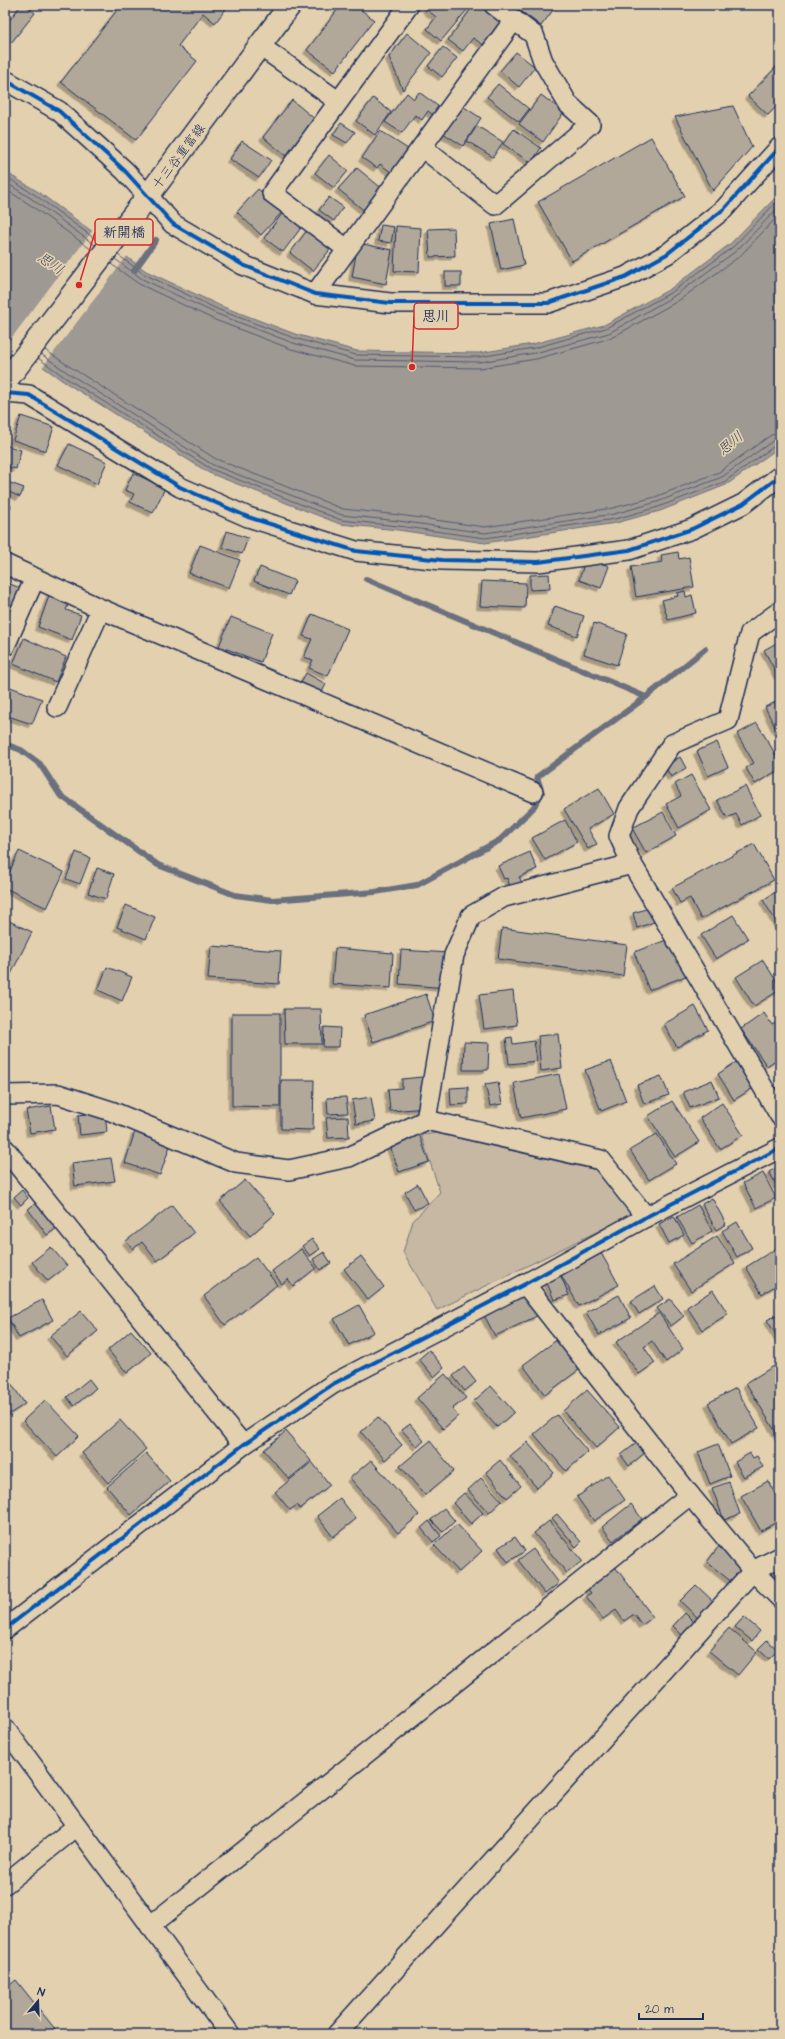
<svg xmlns="http://www.w3.org/2000/svg" width="785" height="2039" viewBox="0 0 785 2039" font-family="'Architects Daughter','Klee One',sans-serif">
	<style>
		.green { fill: #c6b8a2; stroke: #707480 }
		.water { fill: #9f9993; stroke: #6a6f7e }
		.pier { fill: #e3d0ae }
		.lines { fill: none; stroke-linecap: round; stroke-linejoin: round }
		.shore { stroke: #505973; stroke-width: 1 }
		.stream { stroke: #6a6f7e; stroke-width: 6 }
		.building { fill: #b1a89a; stroke: #1b2f5e; filter: url(#shadow) }
		.minor-casing { stroke: #1b2f5e; stroke-width: 22 }
		.secondary-casing { stroke: #1b2f5e; stroke-width: 25 }
		.minor { stroke: #e3d0ae; stroke-width: 19 }
		.secondary { stroke: #e3d0ae; stroke-width: 22 }
		.cycleway-casing { stroke: #e3d0ae; stroke-width: 6 }
		.cycleway { stroke: #0057b8; stroke-width: 4 }
		.labels { text-anchor: middle; stroke-width: 3.5; stroke-linejoin: round; paint-order: stroke }
		.street-label { font-size: 13px; fill: #1b2f5e; stroke: #e3d0ae }
		.water-label { font-size: 14px; font-style: italic; fill: #2f3f66; stroke: #e3d0ae }
		.leader { fill: none; stroke: #d62828; stroke-width: 1.5 }
		.callout-dot { fill: #d62828; stroke: #e3d0ae; stroke-width: 1.5 }
		.callout { fill: #e3d0ae; stroke: #d62828; stroke-width: 1.5 }
		.callout-label { font-size: 14px; text-anchor: middle; font-weight: bold; fill: #1b2f5e }
	</style>
	<defs>
		<filter id="shadow"><feDropShadow dx="-3.5" dy="3.5" stdDeviation="0" flood-color="#0004"/></filter>
	</defs>
	<rect width="100%" height="100%" fill="#e3d0ae"/>
	<filter id="ink" filterUnits="userSpaceOnUse"><feTurbulence type="fractalNoise" baseFrequency=".025" numOctaves="2"/><feDisplacementMap in="SourceGraphic" scale="8" xChannelSelector="R" yChannelSelector="G"/><feConvolveMatrix kernelMatrix="1 2 1 2 8 2 1 2 1" color-interpolation-filters="sRGB"/></filter>
	<g filter="url(#ink)">
		<polygon class="green" points="437,1133 596,1170 633,1214 437,1310 403,1252 413,1221 440,1192 421,1135"/>
		<polygon class="water" points="5,172 37,191 146,271 221,306 295,334 357,351 479,353 533,344 604,325 670,289 730,244 780,193 780,447 726,485 660,511 616,523 485,543 398,530 340,524 209,473 63,381 5,340"/>
		<polygon class="pier" points="93,230 128,255 42,368 7,344"/>
		<g class="lines">
			<g class="shore">
				<polyline points="5,176 35,195 98,241"/>
				<polyline points="5,182 32,199 95,245"/>
				<polyline points="5,189 29,204 92,250"/>
				<polyline points="118,255 144,274 219,310 294,338 356,355 479,357 534,348 606,328 672,292 733,247 780,198"/>
				<polyline points="115,259 142,279 217,314 293,343 355,360 480,362 535,353 609,333 674,296 736,251 780,206"/>
				<polyline points="111,264 139,284 215,320 291,349 355,366 480,368 536,359 611,338 678,301 740,256 780,214"/>
				<polyline points="45,350 72,368 216,459 343,509 399,515 485,527 613,508 655,497 719,472 771,435 780,433"/>
				<polyline points="41,354 68,373 213,465 342,515 399,521 485,533 614,514 657,502 722,477 774,440 780,439"/>
				<polyline points="38,358 66,378 211,469 341,520 398,526 485,538 615,519 658,507 724,482 776,445 780,444"/>
			</g>
			<g class="stream">
				<polyline points="134,271 156,240"/>
				<polyline points="646,697 705,649"/>
				<polyline points="5,744 21,750 40,764 60,795 158,865 235,895 272,900 375,892 417,885 500,840 533,808 542,793 537,777 646,697 366,579"/>
			</g>
		</g>
		<g class="building">
			<polygon points="21,5 25,5 35,13 11,43 5,38 5,18 9,21"/>
			<polygon points="121,5 229,5 215,23 203,13 178,46 197,61 136,140 61,82"/>
			<polygon points="341,5 355,5 374,20 335,71 307,50"/>
			<polygon points="430,5 471,5 441,41 427,29 436,17 426,9"/>
			<polygon points="474,5 478,5 503,23 485,46 473,38 463,51 448,40"/>
			<polygon points="513,5 557,5 541,26"/>
			<polygon points="407,33 431,53 403,90 389,57"/>
			<polygon points="443,47 457,58 442,77 428,66"/>
			<polygon points="516,52 535,67 519,87 500,71"/>
			<polygon points="780,63 780,103 768,115 748,96"/>
			<polygon points="498,84 529,109 519,122 487,97"/>
			<polygon points="419,92 439,107 433,115 428,111 422,120 415,115 402,133 385,122 407,93 414,99"/>
			<polygon points="541,95 564,112 543,142 519,124"/>
			<polygon points="373,98 391,112 375,135 356,121"/>
			<polygon points="292,100 317,121 287,157 263,137"/>
			<polygon points="461,105 481,118 463,146 443,133"/>
			<polygon points="733,106 752,147 713,191 675,117"/>
			<polygon points="341,123 355,132 347,143 333,135"/>
			<polygon points="477,126 503,142 493,157 467,141"/>
			<polygon points="514,129 541,148 531,163 503,144"/>
			<polygon points="380,131 411,151 395,175 380,164 377,168 362,158"/>
			<polygon points="651,137 685,196 572,261 538,202"/>
			<polygon points="242,141 271,160 259,178 230,159"/>
			<polygon points="329,155 348,171 334,188 315,173"/>
			<polygon points="357,168 385,191 367,213 338,189"/>
			<polygon points="258,189 283,211 261,235 237,212"/>
			<polygon points="329,197 343,207 334,221 319,210"/>
			<polygon points="284,211 303,225 283,252 264,238"/>
			<polygon points="514,219 524,265 501,270 491,224"/>
			<polygon points="381,225 394,227 391,243 378,241"/>
			<polygon points="396,226 421,228 419,272 394,271"/>
			<polygon points="454,228 455,256 430,257 428,229"/>
			<polygon points="308,229 332,247 313,271 290,253"/>
			<polygon points="358,243 392,250 386,284 352,277"/>
			<rect x="445" y="272" width="16" height="14"/>
			<polygon points="21,416 54,427 46,451 13,440"/>
			<polygon points="69,444 107,462 97,484 58,465"/>
			<polygon points="5,445 21,450 16,469 5,466"/>
			<polygon points="133,473 165,488 153,513 130,502 134,494 125,490"/>
			<polygon points="5,481 24,488 20,497 5,490"/>
			<polygon points="5,503 11,506 5,521"/>
			<polygon points="227,531 248,538 242,554 222,547"/>
			<polygon points="200,545 240,560 229,588 189,573"/>
			<polygon points="678,552 679,559 689,557 694,587 636,597 631,567 662,562 661,555"/>
			<polygon points="586,558 609,566 601,588 579,580"/>
			<polygon points="260,567 295,581 289,595 254,581"/>
			<polygon points="549,574 550,589 530,590 530,575"/>
			<polygon points="482,581 526,583 525,608 480,606"/>
			<polygon points="5,582 25,590 18,607 5,602"/>
			<polygon points="685,591 686,597 692,595 696,613 668,620 662,600 678,596 677,593"/>
			<polygon points="50,593 70,600 66,610 81,615 72,640 38,627"/>
			<polygon points="555,606 584,616 577,636 548,626"/>
			<polygon points="312,614 348,629 328,676 309,668 313,660 304,657 312,639 303,636"/>
			<polygon points="231,617 272,633 261,662 219,646"/>
			<polygon points="594,623 627,634 617,665 584,654"/>
			<polygon points="24,638 66,657 56,682 13,664"/>
			<polygon points="780,641 780,674 778,676 764,650"/>
			<polygon points="306,673 326,684 320,696 299,686"/>
			<polygon points="5,685 42,699 32,724 5,715"/>
			<polygon points="780,700 780,729 777,731 765,707"/>
			<polygon points="757,723 780,762 780,769 755,784 746,768 754,763 737,734"/>
			<polygon points="717,742 728,767 708,776 697,751"/>
			<polygon points="680,757 686,768 671,777 665,766"/>
			<polygon points="691,775 711,810 679,828 666,804 681,796 675,784"/>
			<polygon points="745,786 760,815 742,825 736,814 727,818 717,800"/>
			<polygon points="599,788 614,814 588,829 597,844 588,849 564,809"/>
			<polygon points="663,812 676,836 646,853 632,828"/>
			<polygon points="565,820 577,842 545,860 532,838"/>
			<polygon points="754,844 774,880 701,919 690,898 680,903 672,888"/>
			<polygon points="19,851 64,872 47,908 5,888 5,882"/>
			<polygon points="76,852 90,858 80,884 66,879"/>
			<polygon points="530,852 537,869 519,877 523,884 511,889 507,878 504,879 498,866"/>
			<polygon points="97,868 114,874 106,899 88,893"/>
			<polygon points="780,889 780,928 763,900"/>
			<polygon points="126,905 155,917 146,939 117,927"/>
			<polygon points="649,908 654,922 637,928 633,913"/>
			<polygon points="733,915 748,939 716,959 701,935"/>
			<polygon points="5,919 32,932 5,986"/>
			<polygon points="502,928 627,945 623,976 498,959"/>
			<polygon points="672,938 686,976 649,990 634,952"/>
			<polygon points="211,946 281,951 279,984 208,979"/>
			<polygon points="335,948 393,953 391,988 332,984"/>
			<polygon points="401,950 449,953 446,988 399,984"/>
			<polygon points="763,960 780,987 780,990 754,1006 736,977"/>
			<polygon points="107,967 132,977 122,1001 98,990"/>
			<polygon points="513,991 517,1025 484,1029 479,995"/>
			<polygon points="426,994 435,1021 373,1042 364,1015"/>
			<polygon points="695,1006 708,1030 677,1047 664,1024"/>
			<polygon points="284,1009 321,1009 322,1044 285,1044"/>
			<polygon points="232,1013 280,1013 280,1107 232,1106"/>
			<polygon points="764,1013 772,1025 780,1020 780,1057 767,1066 741,1029"/>
			<polygon points="324,1027 340,1028 339,1047 323,1047"/>
			<polygon points="558,1034 562,1068 541,1071 538,1036"/>
			<polygon points="512,1037 513,1044 534,1041 537,1061 509,1064 506,1038"/>
			<polygon points="464,1042 489,1043 488,1070 463,1070"/>
			<polygon points="739,1060 756,1086 734,1100 718,1074"/>
			<polygon points="611,1061 626,1101 601,1111 585,1070"/>
			<polygon points="559,1074 566,1109 521,1118 514,1083"/>
			<polygon points="661,1076 669,1095 644,1104 637,1085"/>
			<polygon points="422,1077 427,1108 390,1111 388,1089 402,1088 402,1079"/>
			<polygon points="281,1080 314,1080 313,1130 281,1129"/>
			<polygon points="712,1080 719,1097 690,1108 683,1092"/>
			<polygon points="498,1082 502,1104 490,1106 485,1084"/>
			<polygon points="468,1087 468,1104 451,1105 450,1088"/>
			<polygon points="346,1097 348,1113 328,1114 327,1098"/>
			<polygon points="371,1097 375,1121 356,1124 352,1100"/>
			<polygon points="672,1101 699,1142 675,1157 648,1116"/>
			<polygon points="722,1103 743,1135 720,1149 700,1118"/>
			<polygon points="51,1106 55,1129 30,1133 26,1110"/>
			<polygon points="105,1112 107,1132 80,1135 78,1115"/>
			<polygon points="348,1117 349,1137 328,1138 326,1118"/>
			<polygon points="135,1131 171,1143 160,1175 125,1163"/>
			<polygon points="419,1134 429,1162 399,1172 389,1143"/>
			<polygon points="657,1134 676,1164 649,1180 630,1150"/>
			<polygon points="111,1158 115,1181 75,1186 72,1163"/>
			<polygon points="780,1166 780,1184 777,1186 769,1172"/>
			<polygon points="763,1173 776,1198 756,1208 743,1183"/>
			<polygon points="245,1180 275,1214 250,1236 220,1201"/>
			<polygon points="418,1184 428,1203 414,1210 405,1192"/>
			<polygon points="22,1190 28,1198 21,1205 14,1197"/>
			<polygon points="712,1198 726,1224 716,1230 702,1204"/>
			<polygon points="37,1202 57,1228 47,1235 28,1209"/>
			<polygon points="172,1205 194,1233 157,1261 142,1242 133,1249 126,1241"/>
			<polygon points="698,1205 712,1231 692,1243 677,1217"/>
			<polygon points="674,1216 684,1235 669,1243 659,1224"/>
			<polygon points="737,1222 752,1248 737,1257 722,1231"/>
			<polygon points="717,1236 735,1263 691,1291 673,1264"/>
			<polygon points="312,1239 320,1249 310,1256 302,1246"/>
			<polygon points="780,1246 780,1283 762,1294 746,1267"/>
			<polygon points="51,1247 67,1266 48,1281 32,1262"/>
			<polygon points="301,1249 316,1268 293,1286 288,1279 282,1284 272,1271"/>
			<polygon points="324,1252 331,1263 320,1270 313,1259"/>
			<polygon points="601,1253 619,1285 579,1306 561,1275"/>
			<polygon points="361,1256 384,1287 368,1300 344,1269"/>
			<polygon points="256,1257 277,1285 225,1325 204,1296"/>
			<polygon points="560,1274 569,1295 554,1300 546,1280"/>
			<polygon points="655,1286 663,1299 639,1314 631,1301"/>
			<polygon points="713,1290 728,1314 702,1330 687,1307"/>
			<polygon points="526,1295 537,1316 495,1336 484,1315"/>
			<polygon points="619,1295 631,1318 599,1335 586,1312"/>
			<polygon points="670,1299 684,1316 671,1326 657,1308"/>
			<polygon points="42,1300 53,1320 19,1338 8,1318"/>
			<polygon points="359,1305 374,1332 349,1345 334,1319"/>
			<polygon points="81,1311 98,1331 67,1356 50,1336"/>
			<polygon points="659,1313 683,1349 666,1362 652,1341 644,1347 655,1363 639,1374 616,1342"/>
			<polygon points="780,1313 780,1341 767,1320"/>
			<polygon points="131,1330 151,1353 127,1373 108,1350"/>
			<polygon points="562,1336 584,1366 545,1395 523,1365"/>
			<polygon points="429,1350 444,1368 434,1377 419,1359"/>
			<polygon points="779,1363 780,1365 780,1439 746,1383"/>
			<polygon points="464,1367 476,1382 465,1391 453,1376"/>
			<polygon points="5,1374 25,1404 5,1417"/>
			<polygon points="445,1374 466,1398 452,1409 458,1416 443,1429 417,1398"/>
			<polygon points="89,1379 96,1388 74,1406 67,1397"/>
			<polygon points="491,1386 514,1412 497,1427 474,1401"/>
			<polygon points="736,1388 759,1428 731,1444 708,1403"/>
			<polygon points="587,1390 620,1427 596,1448 563,1411"/>
			<polygon points="45,1400 79,1436 57,1457 23,1421"/>
			<polygon points="557,1415 588,1452 566,1471 534,1434"/>
			<polygon points="378,1417 402,1445 385,1460 361,1432"/>
			<polygon points="120,1420 146,1449 108,1483 82,1453"/>
			<polygon points="410,1424 424,1441 417,1447 402,1430"/>
			<polygon points="286,1431 311,1461 289,1479 264,1450"/>
			<polygon points="430,1441 454,1471 425,1495 400,1466"/>
			<polygon points="639,1441 647,1451 629,1466 621,1455"/>
			<polygon points="527,1442 554,1473 537,1488 510,1456"/>
			<polygon points="718,1444 730,1476 710,1484 698,1452"/>
			<polygon points="146,1453 170,1481 131,1515 107,1487"/>
			<polygon points="750,1453 753,1458 757,1456 763,1467 744,1477 735,1462"/>
			<polygon points="371,1460 419,1515 398,1533 350,1478"/>
			<polygon points="500,1460 521,1486 507,1498 486,1472"/>
			<polygon points="312,1462 330,1485 300,1509 297,1505 290,1510 275,1492"/>
			<polygon points="608,1475 625,1500 594,1521 577,1497"/>
			<polygon points="481,1478 502,1501 489,1513 468,1490"/>
			<polygon points="768,1481 780,1503 780,1520 761,1531 741,1496"/>
			<polygon points="729,1482 740,1514 724,1520 712,1488"/>
			<polygon points="464,1493 483,1513 471,1524 453,1503"/>
			<polygon points="340,1498 356,1519 333,1537 317,1516"/>
			<polygon points="631,1504 642,1519 613,1541 602,1527"/>
			<polygon points="444,1508 455,1521 443,1532 431,1520"/>
			<polygon points="557,1514 581,1542 576,1547 552,1518"/>
			<polygon points="429,1521 441,1536 433,1542 421,1528"/>
			<polygon points="549,1521 582,1561 567,1573 534,1533"/>
			<polygon points="457,1524 482,1551 459,1572 434,1545"/>
			<polygon points="515,1537 525,1551 508,1562 498,1548"/>
			<polygon points="719,1546 746,1568 734,1584 707,1562"/>
			<polygon points="533,1549 559,1583 545,1594 518,1560"/>
			<polygon points="613,1564 653,1617 642,1625 634,1614 624,1621 616,1610 603,1619 586,1596 591,1593 584,1584"/>
			<polygon points="780,1564 780,1580 772,1573"/>
			<polygon points="696,1585 715,1603 699,1619 680,1601"/>
			<polygon points="685,1613 696,1624 684,1637 673,1626"/>
			<polygon points="744,1617 760,1631 752,1641 735,1627"/>
			<polygon points="729,1628 757,1652 738,1675 709,1651"/>
			<polygon points="767,1640 778,1650 769,1659 758,1649"/>
			<polygon points="16,1980 59,2034 5,2034 5,1989"/>
		</g>
		<g class="lines">
			<defs>
				<g id="minor">
					<polyline points="260,46 338,101"/>
					<polyline points="5,80 59,111 125,171 173,224 243,265 315,294 390,303 548,303 625,277 667,254 724,209 780,147"/>
					<polyline points="423,148 495,205 590,124 568,104 543,61 534,35 494,5"/>
					<polyline points="347,249 272,193 409,5"/>
					<polyline points="315,294 514,20"/>
					<polyline points="5,393 29,395 180,487 248,517 356,551 442,560 538,562 629,550 692,529 743,504 780,476"/>
					<polyline points="5,564 101,609 533,792"/>
					<polyline points="780,611 750,633 728,720 672,744 629,808 619,836 632,864 780,1116"/>
					<polyline points="5,646 35,578"/>
					<polyline points="57,707 101,609"/>
					<polyline points="5,1095 58,1094 111,1111 236,1163 289,1170 349,1157 426,1120 601,1160 646,1217"/>
					<polyline points="426,1120 454,955 471,916 504,897 632,864"/>
					<polyline points="5,1149 243,1445"/>
					<polyline points="525,1284 690,1495 753,1571 780,1598"/>
					<polyline points="5,1629 243,1445 333,1384 525,1284 646,1217 780,1148"/>
					<polyline points="5,1728 230,2034"/>
					<polyline points="5,1884 77,1826"/>
					<polyline points="150,1926 690,1495"/>
					<polyline points="337,2034 753,1571 780,1557"/>
				</g>
				<polyline id="secondary" points="5,382 148,196 290,5"/>
			</defs>
			<use href="#minor" class="minor-casing"/>
			<use href="#secondary" class="secondary-casing"/>
			<use href="#minor" class="minor"/>
			<use href="#secondary" class="secondary"/>
			<defs>
				<g id="cycleway">
					<polyline points="5,80 59,111 125,171 173,224 243,265 315,294 390,303 548,303 625,277 667,254 724,209 780,147"/>
					<polyline points="5,393 29,395 180,487 248,517 356,551 442,560 538,562 629,550 692,529 743,504 780,476"/>
					<polyline points="5,1629 243,1445 333,1384 525,1284 646,1217 780,1148"/>
				</g>
			</defs>
			<use href="#cycleway" class="cycleway-casing"/>
			<use href="#cycleway" class="cycleway"/>
		</g>
	</g>
	<g class="labels">
		<g class="street-label">
			<text transform="translate(178 156) rotate(-53)" y="5">十三谷重富線</text>
		</g>
		<g class="water-label">
			<text transform="translate(51 263) rotate(33)" y="5">思川</text>
			<text transform="translate(730 443) rotate(-40)" y="5">思川</text>
		</g>
	</g>
	<path class="leader" d="M79 285L95 232M412 367L414 316"/>
	<g class="callout-dot">
		<circle cx="79" cy="285" r="4"/>
		<circle cx="412" cy="367" r="4"/>
	</g>
	<g class="callout">
		<rect x="95" y="219" width="58" height="26" rx="4"/>
		<rect x="414" y="303" width="44" height="26" rx="4"/>
	</g>
	<g class="callout-label">
		<text x="124" y="237">新開橋</text>
		<text x="436" y="321">思川</text>
	</g>
	<rect width="785" height="2039" fill="none" stroke="#e3d0ae" stroke-width="20"/>
	<rect x="10" y="10" width="765" height="2019" fill="none" stroke="#1b2f5e" stroke-width="1.5" filter="url(#ink)"/>
	<g transform="translate(38 2001) rotate(19)" stroke="#e3d0ae" stroke-width="3" paint-order="stroke">
	<path d="M0-3L7 15L0 10L-7 15Z" fill="#1b2f5e"/>
	<text y="-6" font-size="11" font-weight="bold" text-anchor="middle" fill="#1b2f5e">N</text>
	</g>
	<path d="M639 2013v6h64v-6" fill="none" stroke="#1b2f5e" stroke-width="2"/>
	<text x="645" y="2013" font-size="12" fill="#1b2f5e" stroke="#e3d0ae" stroke-width="3" paint-order="stroke">20 m</text>
</svg>
